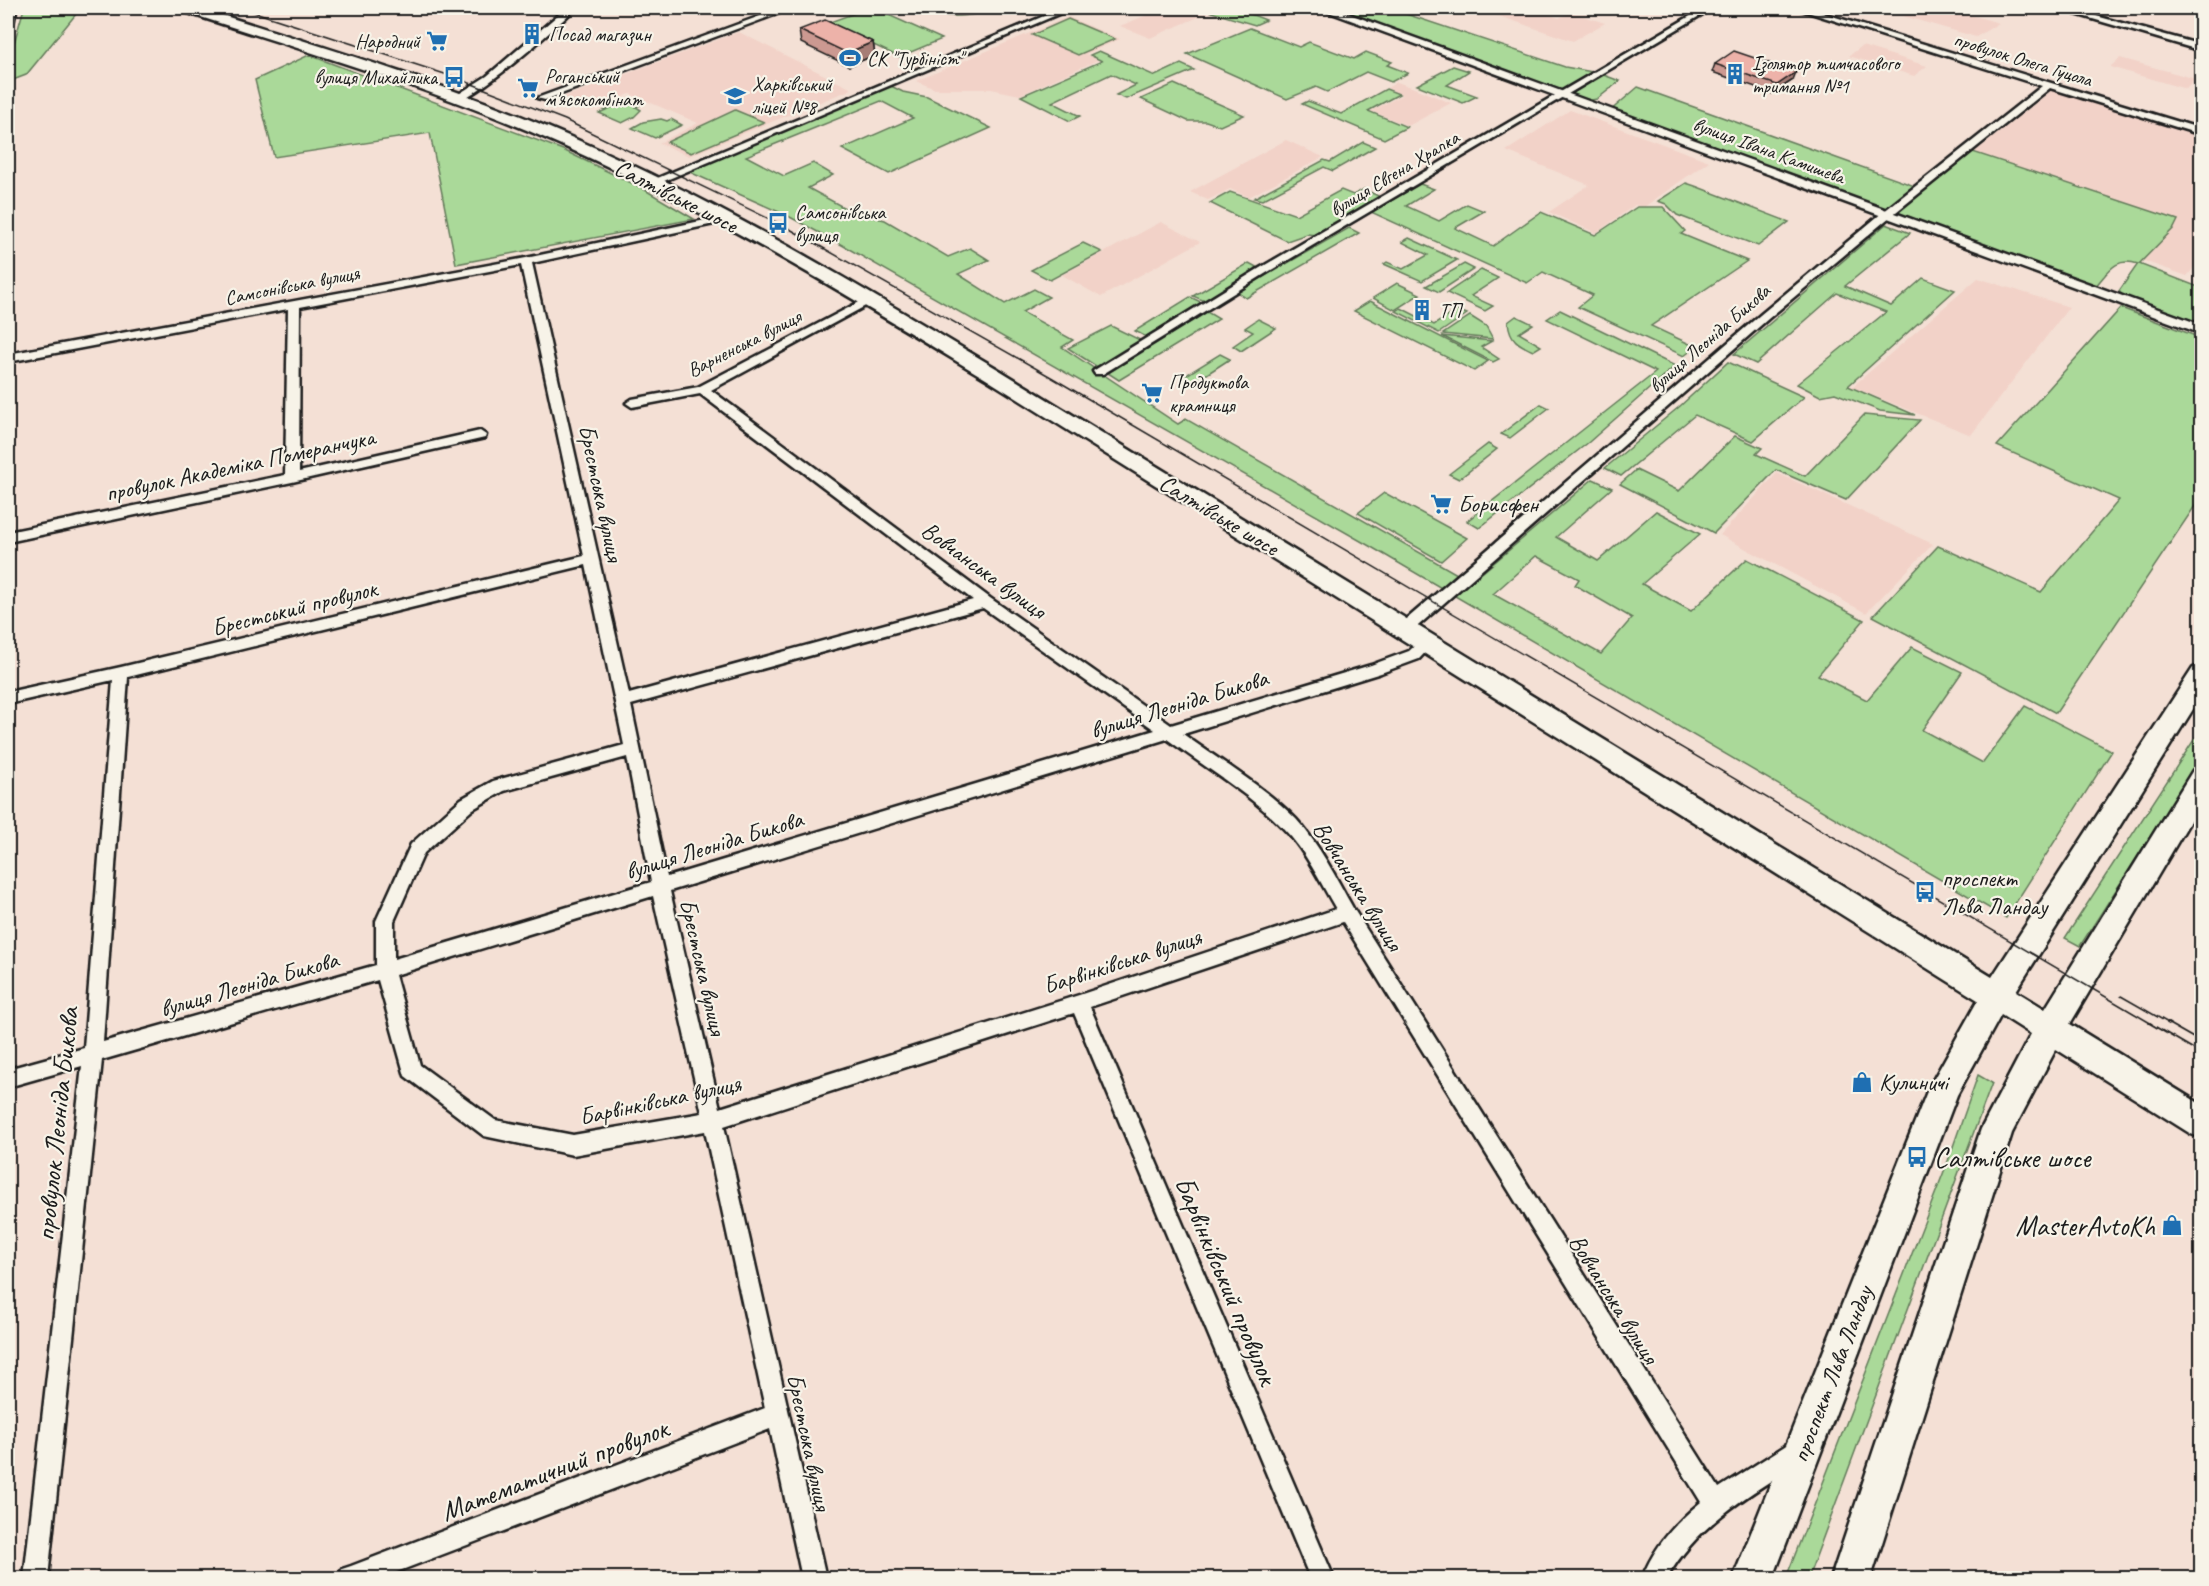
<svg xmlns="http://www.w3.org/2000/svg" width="2209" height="1586" viewBox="0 0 2209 1586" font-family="Caveat,sans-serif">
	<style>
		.built { fill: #f2d2c8 }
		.green { fill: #aad999; stroke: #637a5a; stroke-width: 1.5; fill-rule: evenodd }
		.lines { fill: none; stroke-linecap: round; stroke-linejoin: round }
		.minor-casing { stroke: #1c1c1c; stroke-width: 5 }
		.tertiary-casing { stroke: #1c1c1c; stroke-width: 5 }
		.secondary-casing { stroke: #1c1c1c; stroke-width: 4 }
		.primary-casing { stroke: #1c1c1c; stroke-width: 5 }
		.minor { fill: #f7f3e8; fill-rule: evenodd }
		.tertiary { fill: #f7f3e8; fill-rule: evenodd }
		.secondary { fill: #f7f3e8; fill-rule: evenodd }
		.primary { fill: #f7f3e8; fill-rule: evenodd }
		.tram-far1 { stroke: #1c1c1c; stroke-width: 1.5 }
		.tram { stroke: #1c1c1c; stroke-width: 2 }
		.wall { fill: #cc9991; stroke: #1c1c1c; stroke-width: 1.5 }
		.shaded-wall { fill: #a67d76; stroke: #1c1c1c; stroke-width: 1.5 }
		.building { fill: #edb2a9; stroke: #1c1c1c; stroke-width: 1.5 }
		.labels { text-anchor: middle; stroke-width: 4.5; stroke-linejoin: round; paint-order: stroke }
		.far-poi-label { font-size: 20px; fill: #1c1c1c; stroke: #f7f3e8; text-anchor: start }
		.far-street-label { font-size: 20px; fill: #1c1c1c; stroke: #f7f3e8 }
		.street-label { font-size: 24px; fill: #1c1c1c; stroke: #f7f3e8 }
		.poi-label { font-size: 24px; fill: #1c1c1c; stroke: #f7f3e8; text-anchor: start }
		.near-street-label { font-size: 28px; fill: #1c1c1c; stroke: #f7f3e8 }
		.near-poi-label { font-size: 28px; fill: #1c1c1c; stroke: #f7f3e8; text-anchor: start }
	</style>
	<rect width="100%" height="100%" fill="#f4e0d5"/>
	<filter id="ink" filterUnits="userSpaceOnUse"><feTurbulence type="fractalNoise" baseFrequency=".0167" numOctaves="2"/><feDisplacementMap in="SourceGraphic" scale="12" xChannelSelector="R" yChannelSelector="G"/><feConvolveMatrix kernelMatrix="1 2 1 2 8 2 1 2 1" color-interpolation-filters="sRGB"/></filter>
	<g filter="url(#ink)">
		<g class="built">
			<polygon points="1164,8 1183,8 1203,15 1150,38 1120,26"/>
			<polygon points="1475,8 1530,8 1559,18 1570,12 1605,23 1573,41"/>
			<polygon points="1875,8 1947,8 1999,23 1976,37"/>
			<polygon points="1068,17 1120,39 1086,54 1098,60 1020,95 991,89 935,89 916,81"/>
			<polygon points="739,32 852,89 689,156 659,143 698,123 630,94 589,111 559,99"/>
			<polygon points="1862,46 1927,66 1914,76 1849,56"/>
			<polygon points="2120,58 2196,79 2186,89 2110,67"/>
			<polygon points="1397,82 1414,88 1451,103 1408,126 1371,111 1402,95 1387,88"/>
			<polygon points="2052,90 2201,135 2201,260 2187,276 1931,187"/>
			<polygon points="1570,110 1709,161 1644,207 1635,205 1596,233 1549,212 1589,185 1506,151"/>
			<polygon points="1286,140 1323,157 1249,197 1230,189 1208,200 1190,192"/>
			<polygon points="1161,222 1200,242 1101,297 1062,275"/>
			<polygon points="1978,278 2069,307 1971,435 1852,387"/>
			<polygon points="1777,473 1933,544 1866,613 1720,535"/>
		</g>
		<g class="green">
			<polygon points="24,8 81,8 26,75 8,82 8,64"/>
			<polygon points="869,8 873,8 942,39 899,57 827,23"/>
			<path d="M918 8H996C970 18 943 19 918 8Z"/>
			<polygon points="1221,8 1253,8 1245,12 1266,20 1255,25 1211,12"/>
			<polygon points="1324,8 1388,8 1565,67 1598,73 1620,81 1597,99 1581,102"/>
			<polygon points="1068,19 1115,39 1078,55 1032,35"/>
			<polygon points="1250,28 1299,47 1309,42 1354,59 1366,52 1392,62 1387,65 1408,73 1391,82 1366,72 1327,92 1316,87 1287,99 1187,54"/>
			<polygon points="1099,51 1155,76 1181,64 1194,70 1126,99 1116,95 1136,85 1111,74 1052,102 1080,116 1070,121 1021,96 1102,61 1090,55"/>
			<polygon points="309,55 563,150 640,187 694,219 456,264 430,133 274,157 255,80"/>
			<polygon points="1453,66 1469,71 1447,85 1477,96 1463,103 1417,85"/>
			<polygon points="1174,84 1244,115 1220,126 1206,121 1188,121 1141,99"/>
			<path d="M889 85 903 92 927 97 991 128 889 174 842 149 913 118 881 101 746 156 784 176 813 163 833 175 808 188 852 212 885 220 948 257 970 248 989 260 958 274 1005 304 1034 289 1049 297 1022 312 1073 340 1062 347 1178 424 1186 419 1471 582 1593 479 1612 488 1556 537 1598 561 1656 511 1700 534 1642 584 1691 611 1747 559 1864 620 1818 675 1867 700 1912 647 1962 672 1922 730 1983 763 2025 706 2112 751 2006 918 1373 548 842 245 788 216 685 170ZM1536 556 1579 579 1575 585 1632 618 1601 654 1493 594Z"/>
			<path d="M1638 87 1920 188 1967 150 2178 220 2174 228 2139 264 2201 288V330L2130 304 2119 291 2138 264C2113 256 2108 274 2092 290L1609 112Z"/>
			<polygon points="1386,89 1399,94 1368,111 1407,127 1384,139 1302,104 1308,101 1341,114"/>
			<polygon points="628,100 640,105 636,107 641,110 634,117 622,123 599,113"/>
			<polygon points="735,110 764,122 691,153 667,142"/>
			<polygon points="661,119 667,121 671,119 682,125 655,138 632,128 643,122"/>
			<polygon points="1363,142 1375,147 1333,171 1324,167 1262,200 1254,198 1324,160 1330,162"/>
			<polygon points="1686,183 1695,186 1789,222 1758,246 1677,215 1666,204 1658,201"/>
			<polygon points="1420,184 1434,189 1406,206 1439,221 1467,204 1484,211 1455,228 1493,246 1541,212 1595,235 1637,207 1663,207 1685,231 1681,234 1747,261 1651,326 1696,347 1684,356 1578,307 1593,295 1543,272 1527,283 1371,212"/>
			<polygon points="1364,189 1382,198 1316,235 1307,234 1287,241 1210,203 1230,192 1296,215 1341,190 1353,195"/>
			<polygon points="1886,224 1910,233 1845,286 1891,306 1923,278 1955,290 1848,386 1915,415 1880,411 1835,393 1820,396 1797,384 1886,312 1837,293 1756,364 1734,354"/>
			<polygon points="1349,228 1359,233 1246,298 1237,292"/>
			<polygon points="1409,238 1457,260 1422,281 1384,264 1387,262 1403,269 1428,255 1402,242"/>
			<polygon points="1083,243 1102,252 1050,280 1031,270"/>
			<polygon points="1249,263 1262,270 1207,302 1193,296"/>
			<polygon points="1464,264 1474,269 1439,292 1426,286"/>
			<polygon points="1481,270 1498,278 1471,296 1493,306 1485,311 1447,293"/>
			<polygon points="1397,283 1420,294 1395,310 1373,298"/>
			<polygon points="1190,297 1205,304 1150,339 1135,331"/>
			<polygon points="1370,301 1488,361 1474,371 1354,311"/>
			<polygon points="1401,308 1434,325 1457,310 1467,314 1439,333 1396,311"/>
			<polygon points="2121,308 2201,338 2201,497 2056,713 1873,616 1938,546 2041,592 2119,500 1997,446"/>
			<polygon points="1560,310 1675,366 1589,442 1479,528 1467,521 1656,372 1547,319"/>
			<polygon points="1207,312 1219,319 1119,380 1108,373"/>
			<polygon points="1470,316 1486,326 1493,339 1443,334"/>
			<path d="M1516 316 1533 324 1519 333 1541 346 1533 351C1518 344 1510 340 1508 322Z"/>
			<polygon points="1258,319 1276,328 1241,351 1233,346 1253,332 1245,328"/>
			<polygon points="1111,326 1142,341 1099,368 1068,348"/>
			<polygon points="1442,336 1492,341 1481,347 1499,359 1493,362"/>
			<polygon points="1220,354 1230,359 1193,383 1183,377"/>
			<polygon points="1728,362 1804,397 1753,441 1695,415 1621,476 1605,468 1679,407"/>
			<polygon points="1541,404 1549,408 1510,438 1501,434"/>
			<polygon points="1864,415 1920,420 1846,500 1776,470 1714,533 1620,484 1636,470 1679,491 1735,436 1762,448 1756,454 1805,476"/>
			<polygon points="1488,444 1497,449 1459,479 1449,474"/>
			<polygon points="1384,493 1385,493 1467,538 1441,561 1358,513"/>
			<polygon points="2201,729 2201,758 2080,946 2065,938"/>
			<polygon points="1978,1075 1992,1083 1808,1578 1786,1578 1948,1161"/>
		</g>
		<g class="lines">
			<defs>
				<g id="minor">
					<path d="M566 8H575C560 25 472 103 454 101V97L487 76Z"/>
					<polygon points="782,8 793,8 545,100 537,98"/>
					<polygon points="1063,8 1073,8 657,184 648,182"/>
					<polygon points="1704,8 1713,8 1268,272 1103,374 1095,374 1093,371 1260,268"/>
					<polygon points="1795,8 1806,8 2202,129 2202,135 2050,88 1891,216 1768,319 1411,632 1401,632 1399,628 1401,624 1760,315 1883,212 2042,86"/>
					<polygon points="2055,8 2067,8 2202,45 2202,51"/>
					<path d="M724 216 729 219 728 221 532 263 629 694 973 600 700 394 632 407 626 403 632 399 698 387 867 298 871 299V303L711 390 990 598 1171 725 1371 665 1409 651 1423 638H1433L1435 642 1419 659 1381 673 1183 734C1219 760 1266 788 1296 819 1320 845 1336 878 1353 908L1719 1488 1788 1444 1796 1440 1804 1444 1808 1452 1804 1460C1752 1493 1698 1523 1667 1578H1642C1654 1547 1675 1523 1701 1502L1343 922 1090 1007 1334 1578H1310L1074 1013 724 1126 826 1578H802L770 1429 381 1578H339L342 1569 351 1566 765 1408 705 1131 573 1155 484 1136 405 1076 378 980 102 1060 48 1578H24L82 1066 8 1087V1069L84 1048 113 680 8 704V692L121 667 584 556 521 265 300 307 299 472 480 431 486 435 485 438 292 482 8 542V532L285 475 288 309 8 362V354L526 258ZM586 565 624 745 493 781 461 799 411 844 376 921V965L103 1042 128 677ZM983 608 1155 730 667 877 631 705ZM1167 739C1205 767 1251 795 1283 828 1306 851 1320 882 1336 909L1079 995 720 1108 670 891ZM627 757 651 882 394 959V921L424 853 473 809 504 791ZM653 896 702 1113 573 1135 495 1120 420 1065 395 975Z"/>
				</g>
				<polygon id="tertiary" points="1318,8 1333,8 2202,325 2202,334"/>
				<polygon id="secondary" points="8,8 17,8 14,21 8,25"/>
				<path id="primary" d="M180 8H200C313 44 428 78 538 123 700 190 851 281 1001 371L1992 977 2193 668 2202 665V695L2016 991 2045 1009 2193 770 2202 767V801L2070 1024 2202 1105V1138L2191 1134 2056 1049 2012 1133 1871 1578H1831L1981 1129 2031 1034 2001 1015 1957 1095 1773 1578H1733L1928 1089 1978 1000 986 379C838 289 689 199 529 131 416 83 298 49 182 11Z"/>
			</defs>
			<use href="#minor" class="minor-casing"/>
			<use href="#tertiary" class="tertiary-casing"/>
			<use href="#secondary" class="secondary-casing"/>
			<use href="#primary" class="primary-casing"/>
			<use href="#minor" class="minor"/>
			<use href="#tertiary" class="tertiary"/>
			<use href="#secondary" class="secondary"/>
			<use href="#primary" class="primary"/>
			<g class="tram-far1">
				<polyline points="242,8 454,77 565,120 788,228 1051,377 2152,1024"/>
				<polyline points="2121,996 2170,1024"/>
			</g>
			<g class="tram">
				<polyline points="2149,1023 2202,1054"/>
				<polyline points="2167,1023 2202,1043"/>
			</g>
		</g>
		<g class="wall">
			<polygon points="2202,25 2202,32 2198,31"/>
			<polygon points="799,30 873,42 875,55 849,66 801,43"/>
			<polygon points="1715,64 1793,80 1773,93 1712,72"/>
		</g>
		<g class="shaded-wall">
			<polygon points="873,42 875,55 849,66 847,53"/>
			<polygon points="1796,72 1793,80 1773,93 1777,85"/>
		</g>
		<g class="building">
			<polygon points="825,20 873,42 847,53 799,30"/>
			<polygon points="1734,51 1796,72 1777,85 1715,64"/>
		</g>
	</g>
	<defs>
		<symbol id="building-bare" viewBox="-9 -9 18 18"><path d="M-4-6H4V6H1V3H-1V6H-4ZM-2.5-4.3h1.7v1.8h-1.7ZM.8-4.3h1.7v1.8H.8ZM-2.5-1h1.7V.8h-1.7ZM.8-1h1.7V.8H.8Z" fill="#1f6fb2" stroke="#f7f3e8" stroke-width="2.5" paint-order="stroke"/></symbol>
		<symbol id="supermarket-bare" viewBox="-9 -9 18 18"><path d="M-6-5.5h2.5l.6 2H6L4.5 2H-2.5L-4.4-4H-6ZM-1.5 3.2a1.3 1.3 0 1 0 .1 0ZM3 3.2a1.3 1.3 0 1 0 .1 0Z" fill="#1f6fb2" stroke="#f7f3e8" stroke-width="2.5" paint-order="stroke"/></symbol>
		<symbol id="stadium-bare" viewBox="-9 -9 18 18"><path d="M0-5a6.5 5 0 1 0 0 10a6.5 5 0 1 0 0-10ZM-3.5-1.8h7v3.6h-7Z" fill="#1f6fb2" stroke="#f7f3e8" stroke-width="2.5" paint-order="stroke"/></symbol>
		<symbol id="bus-bare" viewBox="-9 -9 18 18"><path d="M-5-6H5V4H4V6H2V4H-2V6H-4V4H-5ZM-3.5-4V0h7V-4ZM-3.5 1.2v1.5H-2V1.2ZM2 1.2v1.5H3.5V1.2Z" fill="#1f6fb2" stroke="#f7f3e8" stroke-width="2.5" paint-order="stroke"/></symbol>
		<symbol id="school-bare" viewBox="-9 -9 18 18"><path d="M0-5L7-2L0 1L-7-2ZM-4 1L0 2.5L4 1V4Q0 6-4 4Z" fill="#1f6fb2" stroke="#f7f3e8" stroke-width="2.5" paint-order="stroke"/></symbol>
		<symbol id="shop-bare" viewBox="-9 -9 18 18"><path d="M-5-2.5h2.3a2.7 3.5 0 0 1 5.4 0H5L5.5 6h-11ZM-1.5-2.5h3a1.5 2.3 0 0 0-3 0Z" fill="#1f6fb2" stroke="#f7f3e8" stroke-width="2.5" paint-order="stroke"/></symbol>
	</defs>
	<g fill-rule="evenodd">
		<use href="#building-bare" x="517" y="19" width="30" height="30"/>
		<use href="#supermarket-bare" x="422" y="26" width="30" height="30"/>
		<use href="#stadium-bare" x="835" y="43" width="30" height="30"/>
		<use href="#building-bare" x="1720" y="59" width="30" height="30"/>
		<use href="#bus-bare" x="439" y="62" width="30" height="30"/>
		<use href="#supermarket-bare" x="513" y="73" width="30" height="30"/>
		<use href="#school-bare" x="720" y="81" width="30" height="30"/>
		<use href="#bus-bare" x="763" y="208" width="30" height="30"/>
		<use href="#building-bare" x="1407" y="295" width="30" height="30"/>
		<use href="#supermarket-bare" x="1137" y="378" width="30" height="30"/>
		<use href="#supermarket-bare" x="1426" y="489" width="30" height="30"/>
		<use href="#bus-bare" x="1910" y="877" width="30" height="30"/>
		<use href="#shop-bare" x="1847" y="1067" width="30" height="30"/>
		<use href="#bus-bare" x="1902" y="1142" width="30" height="30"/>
		<use href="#shop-bare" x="2157" y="1210" width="30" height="30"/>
	</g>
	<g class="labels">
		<g class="far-poi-label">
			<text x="549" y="41">Посад магазин</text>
			<text x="420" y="48" text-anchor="end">Народний</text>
			<text x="867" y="65">СК "Турбініст"</text>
			<text x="1752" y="70">Ізолятор тимчасового<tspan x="1752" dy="23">тримання №1</tspan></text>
			<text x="545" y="83">Роганський<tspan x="545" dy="23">м'ясокомбінат</tspan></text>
			<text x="437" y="84" text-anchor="end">вулиця Михайлика</text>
			<text x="752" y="91">Харківський<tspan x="752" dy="23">ліцей №8</tspan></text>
			<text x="795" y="219">Самсонівська<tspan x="795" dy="23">вулиця</tspan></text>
			<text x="1439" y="317">ТП</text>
			<text x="1169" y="389">Продуктова<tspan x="1169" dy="23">крамниця</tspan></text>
		</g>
		<g class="far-street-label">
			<text transform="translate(2023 59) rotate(17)" y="7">провулок Олега Гуцола</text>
			<text transform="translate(1769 150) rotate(20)" y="7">вулиця Івана Камишева</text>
			<text transform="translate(1394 173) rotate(-31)" y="7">вулиця Євгена Храпка</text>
			<text transform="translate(292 285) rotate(-11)" y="7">Самсонівська вулиця</text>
			<text transform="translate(1709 338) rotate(-41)" y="7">вулиця Леоніда Бикова</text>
			<text transform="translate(744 343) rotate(-27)" y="7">Варненська вулиця</text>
		</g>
		<g class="street-label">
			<text transform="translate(676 196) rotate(27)" y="8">Салтівське шосе</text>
			<text transform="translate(240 465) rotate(-12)" y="8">провулок Академіка Померанчука</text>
			<text transform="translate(601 493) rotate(78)" y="8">Брестська вулиця</text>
			<text transform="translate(1219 515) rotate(31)" y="8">Салтівське шосе</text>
			<text transform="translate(984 570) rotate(36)" y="8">Вовчанська вулиця</text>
			<text transform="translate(294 608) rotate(-14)" y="8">Брестський провулок</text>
			<text transform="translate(1179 704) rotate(-17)" y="8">вулиця Леоніда Бикова</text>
			<text transform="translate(714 845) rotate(-17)" y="8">вулиця Леоніда Бикова</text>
			<text transform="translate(1358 886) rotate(58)" y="8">Вовчанська вулиця</text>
			<text transform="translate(1122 961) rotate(-18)" y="8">Барвінківська вулиця</text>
			<text transform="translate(703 967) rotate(77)" y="8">Брестська вулиця</text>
			<text transform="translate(249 984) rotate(-16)" y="8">вулиця Леоніда Бикова</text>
			<text transform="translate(660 1100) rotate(-12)" y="8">Барвінківська вулиця</text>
			<text transform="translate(1614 1299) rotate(58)" y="8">Вовчанська вулиця</text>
			<text transform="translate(1832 1374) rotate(-69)" y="8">проспект Льва Ландау</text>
			<text transform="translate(809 1442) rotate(78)" y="8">Брестська вулиця</text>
		</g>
		<g class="poi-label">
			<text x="1458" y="512">Борисфен</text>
			<text x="1942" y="886">проспект<tspan x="1942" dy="28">Льва Ландау</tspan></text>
			<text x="1879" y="1090">Кулиничі</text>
		</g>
		<g class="near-street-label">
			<text transform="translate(56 1124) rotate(-84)" y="10">провулок Леоніда Бикова</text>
			<text transform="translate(1227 1280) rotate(67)" y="10">Барвінківський провулок</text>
			<text transform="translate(554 1469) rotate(-21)" y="10">Математичний провулок</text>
		</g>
		<g class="near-poi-label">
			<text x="1934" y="1167">Салтівське шосе</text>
			<text x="2155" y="1235" text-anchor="end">MasterAvtoKh</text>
		</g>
	</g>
	<rect width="2209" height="1586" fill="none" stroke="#f7f3e8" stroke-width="30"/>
	<rect x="15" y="15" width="2179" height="1556" fill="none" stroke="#1c1c1c" stroke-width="2" filter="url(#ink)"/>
</svg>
